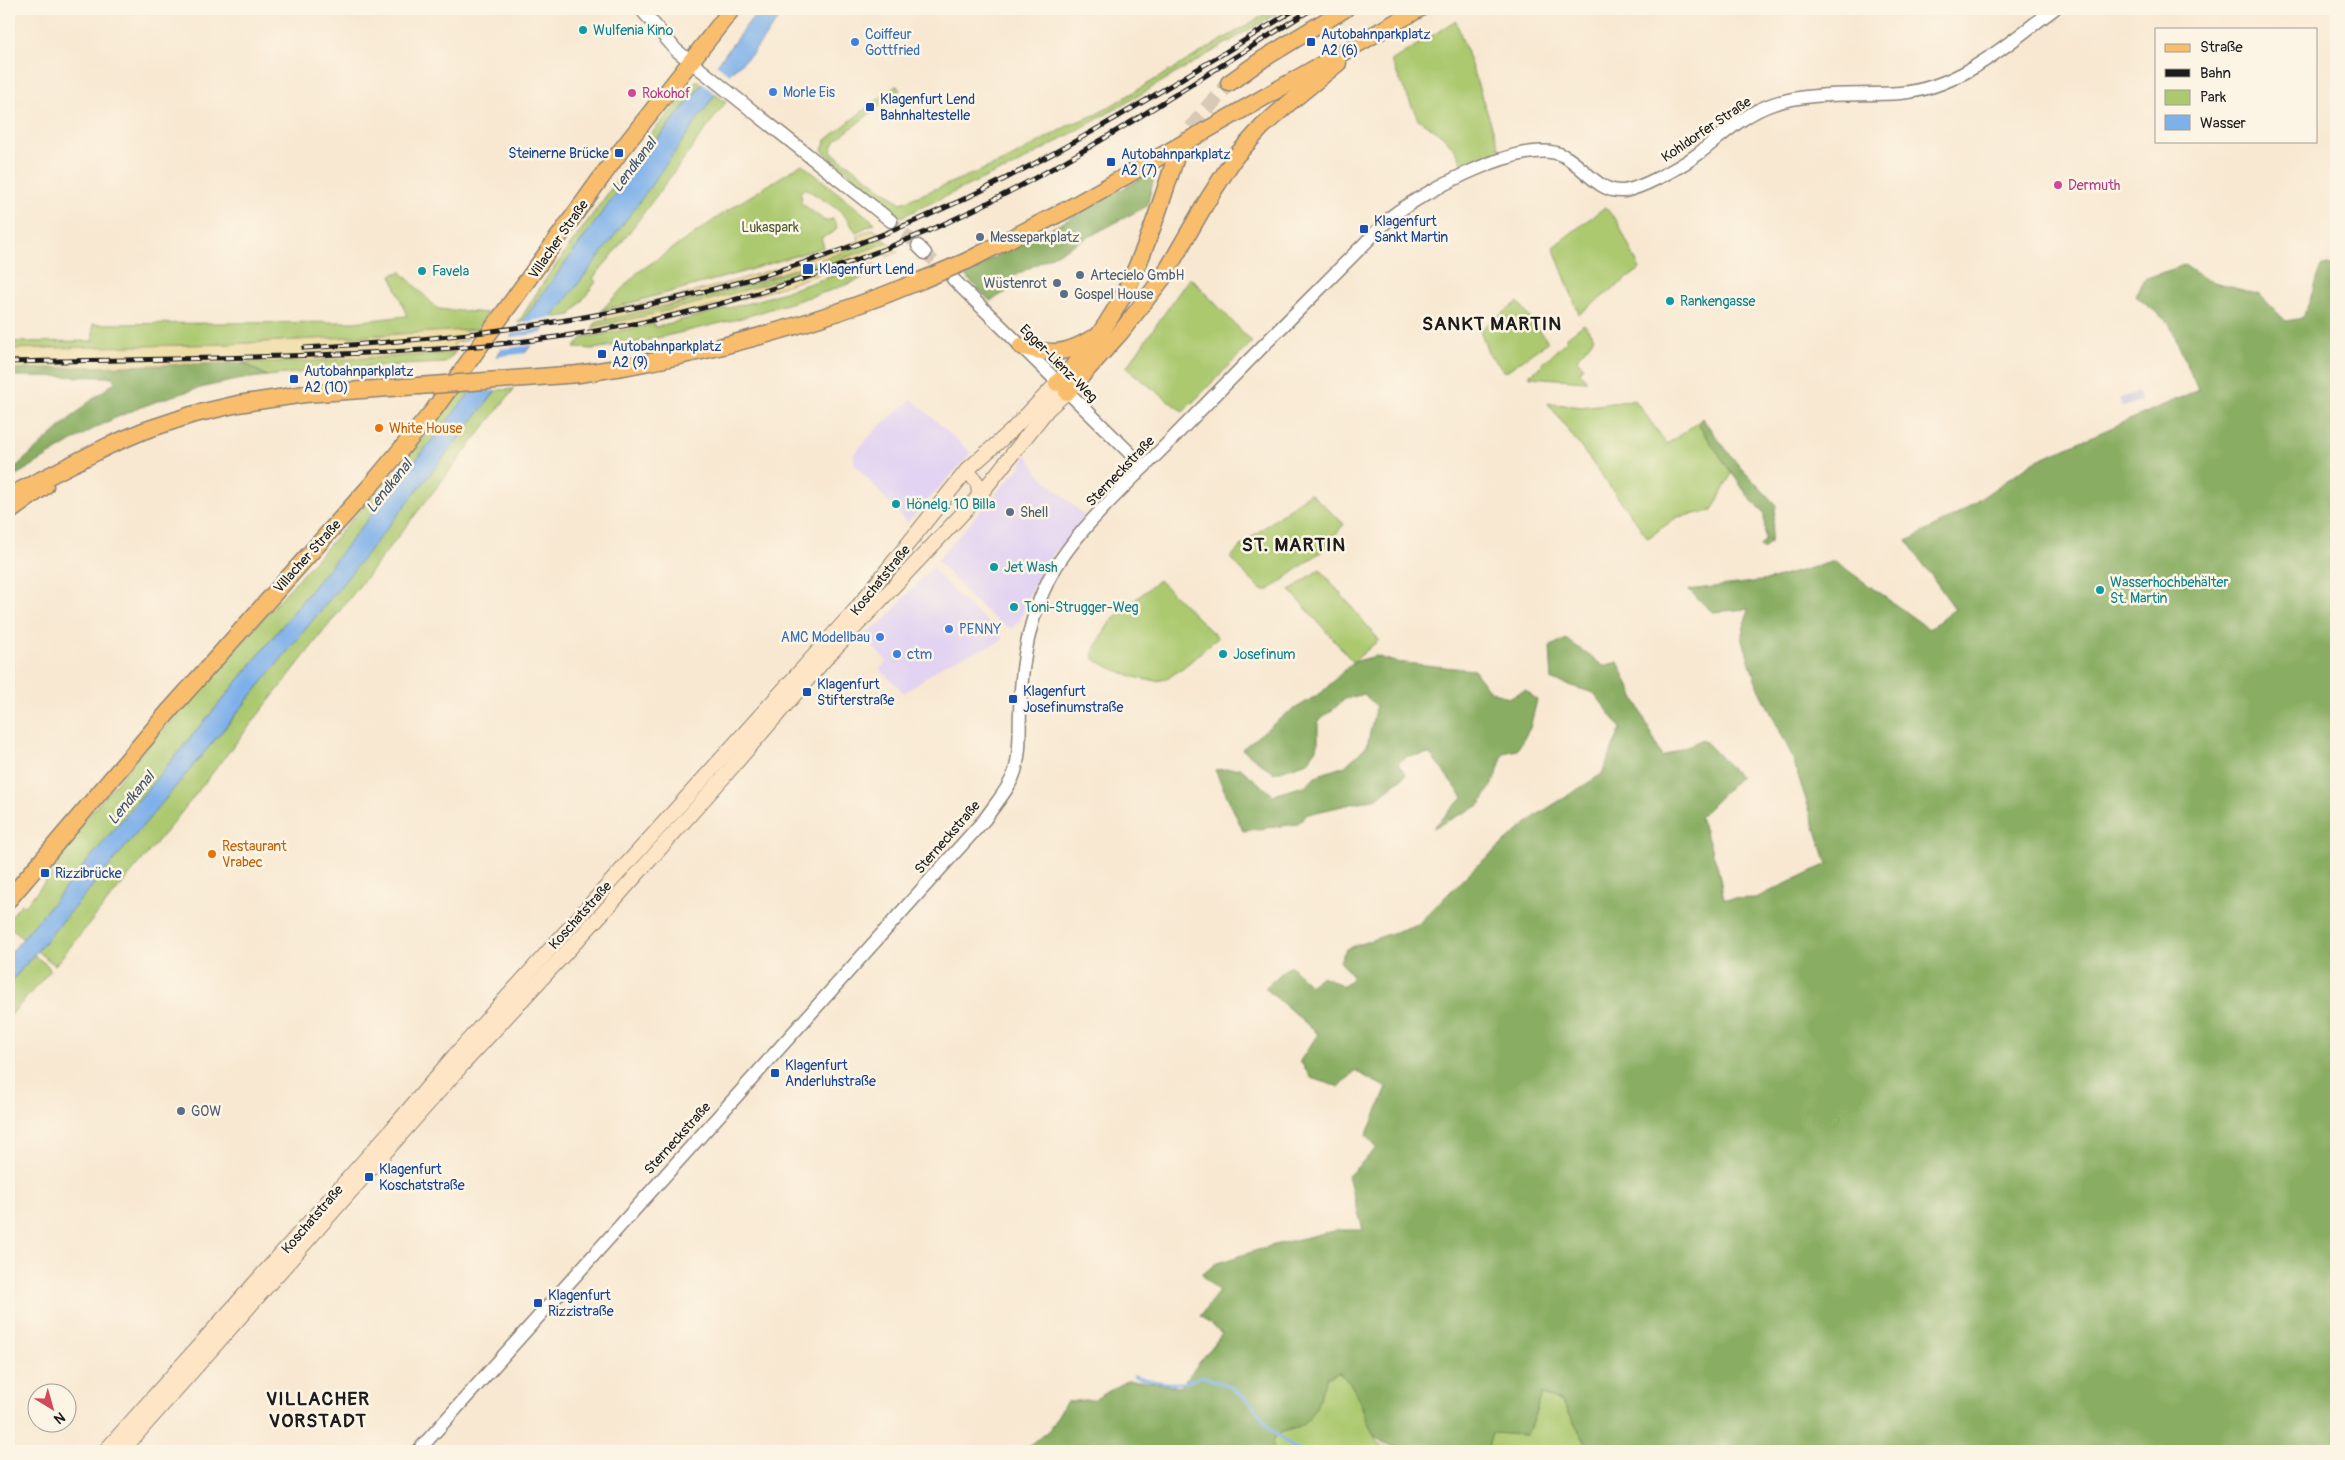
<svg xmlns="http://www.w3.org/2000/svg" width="2345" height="1460" viewBox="0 0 2345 1460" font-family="Pangolin,sans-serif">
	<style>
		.built { fill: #e3d3f2 }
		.industrial { fill: #c6c0da }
		.green { fill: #acc970; stroke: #647246 }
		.forest { fill: #89ad62; stroke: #52643f }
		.sand { fill: #eeda9e; stroke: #857b5d }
		.water { fill: #7eb0ea; stroke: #4d6683 }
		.pier { fill: #f8e8d1 }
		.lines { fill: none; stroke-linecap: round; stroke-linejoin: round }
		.stream { stroke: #7eb0ea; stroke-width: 3 }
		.tertiary-tunnel { stroke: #d7c9b6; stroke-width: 12; stroke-dasharray: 12 6; stroke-linecap: butt }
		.primary-tunnel { stroke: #d7c9b6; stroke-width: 16; stroke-dasharray: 16 8; stroke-linecap: butt }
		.tertiary-casing { stroke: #8a8276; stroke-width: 15 }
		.secondary-casing { stroke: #8a8276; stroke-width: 16 }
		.primary-casing { stroke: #8a8276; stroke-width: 19 }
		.tertiary { stroke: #fff; stroke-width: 12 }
		.secondary { stroke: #fde5c5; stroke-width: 14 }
		.primary { stroke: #f9be6d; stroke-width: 16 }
		.rail-casing { stroke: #1c1c1c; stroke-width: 5 }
		.rail { stroke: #fcf5e5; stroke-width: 3; stroke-dasharray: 9; stroke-linecap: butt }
		.primary-bridge-casing { stroke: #8a8276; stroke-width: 19; stroke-linecap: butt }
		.primary-bridge { stroke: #f9be6d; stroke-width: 16 }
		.culture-dot { fill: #0f9aa8; stroke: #fcf5e5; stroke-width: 2 }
		.shop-dot { fill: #3f7fe0; stroke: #fcf5e5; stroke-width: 2 }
		.transit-dot { fill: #1a4fb4; stroke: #fcf5e5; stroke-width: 2 }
		.hotel-dot { fill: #d1479c; stroke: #fcf5e5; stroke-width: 2 }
		.service-dot { fill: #5c6f8a; stroke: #fcf5e5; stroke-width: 2 }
		.food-dot { fill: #e8710a; stroke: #fcf5e5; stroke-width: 2 }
		.labels { text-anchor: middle; stroke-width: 5; stroke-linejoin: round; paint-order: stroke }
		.culture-label { font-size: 14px; fill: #0d838f; stroke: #fcf5e5; text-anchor: start }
		.shop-label { font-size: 14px; fill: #366cbe; stroke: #fcf5e5; text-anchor: start }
		.transit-label { font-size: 14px; fill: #164399; stroke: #fcf5e5; text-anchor: start }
		.hotel-label { font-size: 14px; fill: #b23c85; stroke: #fcf5e5; text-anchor: start }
		.street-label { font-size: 14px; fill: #1c1c1c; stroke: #fcf5e5 }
		.park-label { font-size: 14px; fill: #4e5939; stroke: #fcf5e5 }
		.service-label { font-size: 14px; fill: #4e5e75; stroke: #fcf5e5; text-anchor: start }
		.food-label { font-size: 14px; fill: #c56008; stroke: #fcf5e5; text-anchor: start }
		.water-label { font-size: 15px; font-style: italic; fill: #43576e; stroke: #fcf5e5 }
		.district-label { font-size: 19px; font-weight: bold; letter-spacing: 1px; fill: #1c1c1c; stroke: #fcf5e5 }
	</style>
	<rect width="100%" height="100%" fill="#fcf5e5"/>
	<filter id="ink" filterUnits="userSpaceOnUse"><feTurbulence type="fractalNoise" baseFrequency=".02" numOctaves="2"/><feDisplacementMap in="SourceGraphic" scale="10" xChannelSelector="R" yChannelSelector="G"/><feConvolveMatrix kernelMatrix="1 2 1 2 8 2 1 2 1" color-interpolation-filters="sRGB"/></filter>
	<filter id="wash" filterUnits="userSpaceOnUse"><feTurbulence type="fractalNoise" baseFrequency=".0096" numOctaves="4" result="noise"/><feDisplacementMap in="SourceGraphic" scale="20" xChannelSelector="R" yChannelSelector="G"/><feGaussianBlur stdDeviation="1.12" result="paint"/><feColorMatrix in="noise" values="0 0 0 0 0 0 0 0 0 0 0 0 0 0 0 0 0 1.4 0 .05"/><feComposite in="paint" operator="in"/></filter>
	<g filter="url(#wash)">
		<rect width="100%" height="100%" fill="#f8e8d1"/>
		<g class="built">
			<polygon points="912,399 971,453 907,523 854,463 854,454 877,428"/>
			<polygon points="1026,453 1038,473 1085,516 1049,560 1032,589 1020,620 1012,629 996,620 970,597 937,560 1020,467"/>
			<polygon points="932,567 954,592 1002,635 1002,641 945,664 904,693 880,669 887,661 862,636 882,622"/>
		</g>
		<polygon class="industrial" points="2138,392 2141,402 2122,407 2119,398"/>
		<g class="green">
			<polygon points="1259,9 1284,9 1121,106 1006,170 997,172 901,217 822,150 826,140 896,85 900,90 836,140 831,150 834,154 901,203 1009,159 1069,125 1097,114 1264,15"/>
			<polygon points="1456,21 1500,150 1463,166 1457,152 1442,135 1418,119 1391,61"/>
			<polygon points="697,80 702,84 646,153 523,322 518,323 545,280 616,182 649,136"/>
			<polygon points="715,94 726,102 610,258 593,278 596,282 571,315 551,318 592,265"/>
			<polygon points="802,164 875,223 856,232 842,212 805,188 800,193 802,198 800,202 825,221 833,219 837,227 834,232 821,238 824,247 739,273 601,311 637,273 736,205"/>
			<polygon points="1605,207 1617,221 1640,269 1579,314 1553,247"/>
			<path d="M882 237 888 242C789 280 696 306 593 327L597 321 685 302 760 282Z"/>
			<polygon points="875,264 878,272 835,289 738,319 644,341 593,349 574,348 583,337 654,324 655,327 756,301 851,270 853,274 862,271 860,267"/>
			<polygon points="401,272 438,309 488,313 477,329 466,330 231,344 9,349 9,342 93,341 93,324 353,322 407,316 391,275"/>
			<polygon points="1190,277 1252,342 1183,412 1126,368"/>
			<polygon points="1518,302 1548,342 1505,372 1488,353 1480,330"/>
			<polygon points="1584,324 1594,338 1577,359 1583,367 1579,372 1587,381 1530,377 1530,373 1532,374 1567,340 1566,338"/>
			<polygon points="455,353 445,363 354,367 267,376 244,363"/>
			<polygon points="514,389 177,818 55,965 37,951 230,722 496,390"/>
			<polygon points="460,392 471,392 237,682 23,939 17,932 9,927 9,919 22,903 25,906 58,866 54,856 145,749 392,475"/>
			<polygon points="1635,400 1667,444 1697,423 1733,471 1712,511 1677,517 1648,538 1548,403 1581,407"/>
			<polygon points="1310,493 1344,524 1321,552 1269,590 1261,590 1230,558 1245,542"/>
			<polygon points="1320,569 1379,640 1353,662 1290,590"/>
			<path d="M1159 580 1218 638C1201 651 1184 670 1165 679 1147 686 1109 668 1094 659L1093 652 1111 620Z"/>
			<polygon points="34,955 48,966 50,971 9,1017 9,984"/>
			<path d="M1339 1373 1351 1382 1377 1442 1390 1451H1275L1272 1442C1280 1427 1287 1434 1297 1427 1314 1414 1319 1396 1326 1377Z"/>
			<polygon points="1542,1395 1563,1402 1589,1449 1587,1451 1487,1451 1491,1433 1527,1435"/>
		</g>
		<g class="forest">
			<polygon points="1156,170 1147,206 1001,283 1006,292 990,301 962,273 1062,223"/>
			<path d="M2184 265 2207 280 2260 295 2286 321 2303 318 2322 266H2336V1451H1587L1589 1449 1563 1402 1542 1395 1527 1435 1492 1433 1487 1451H1435L1432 1446C1348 1460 1380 1404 1339 1373L1326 1378C1321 1391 1318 1410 1307 1421 1296 1432 1280 1427 1272 1442L1275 1451H1023L1049 1430 1066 1402 1095 1399 1127 1381H1144L1180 1387 1222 1334 1200 1316 1219 1291 1202 1275 1215 1264 1270 1246 1337 1230H1363L1348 1176 1377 1148 1366 1136 1387 1088 1355 1071 1340 1087 1311 1078 1300 1061 1318 1034 1265 988 1290 965 1310 985 1322 976 1344 986 1353 977 1340 961 1346 949 1418 924 1473 869 1537 815 1602 774 1621 728 1594 693 1552 680 1550 646 1567 639 1603 666 1618 662 1662 757 1703 739 1740 777 1700 817 1718 868 1724 899 1756 898 1827 864 1791 754 1755 680 1742 636 1748 609 1712 612 1689 590 1769 580 1835 561 1929 629 1955 609 1907 541 1958 514 2035 461 2198 390 2169 323 2135 295 2144 279Z"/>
			<path d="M244 363 267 376C209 382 147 401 95 428 66 444 38 463 9 479V473L85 405 115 382 113 377 9 376V369Z"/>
			<polygon points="1702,418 1739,466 1776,505 1770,542 1763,550 1760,546 1765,540 1764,513 1750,499 1697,423"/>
			<polygon points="1376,656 1395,662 1474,670 1488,689 1508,698 1526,690 1537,700 1530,728 1517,750 1503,753 1496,777 1480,805 1433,828 1463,797 1430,754 1407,756 1398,763 1406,775 1377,798 1308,814 1297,824 1243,831 1215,770 1240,768 1273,795 1307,785 1315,776 1345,766 1367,746 1376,706 1364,694 1345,699 1318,722 1318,745 1308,762 1274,773 1242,749 1286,714 1321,693 1353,662"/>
		</g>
		<g class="sand">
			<path d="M873 229 882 237C790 274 702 298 606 320L605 310 625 304 626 307C705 292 782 268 859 241L858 236Z"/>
			<path d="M888 242 898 252 887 257 884 252 754 296 654 322V324L594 336 593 327C696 306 789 280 888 242Z"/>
			<polygon points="466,330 467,340 454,343 455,353 313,361 9,369 9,349 231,344"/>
		</g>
		<path class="water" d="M759 9H786L752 54 731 72C685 137 640 203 591 267 405 512 209 750 9 984V955L237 682 468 395 646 153 701 86Z"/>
		<g class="pier">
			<polygon points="715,63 731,76 717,95 700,82"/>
			<polygon points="555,317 546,328 511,334 520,323"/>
			<polygon points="543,333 534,345 500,349 509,337"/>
			<polygon points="527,353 499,390 467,392 493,357"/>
		</g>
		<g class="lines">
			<g class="stream">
				<path d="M1134 1376C1157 1382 1180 1389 1202 1376L1229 1386 1250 1402"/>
				<polyline points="1251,1403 1272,1431 1298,1451"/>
			</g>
		</g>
	</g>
	<g filter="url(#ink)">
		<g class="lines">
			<g class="tertiary-tunnel">
				<polyline points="891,221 918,246"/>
				<polyline points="925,253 949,275"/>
			</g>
			<path class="primary-tunnel" d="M1180 149C1192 124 1211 104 1229 83"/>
			<defs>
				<g id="tertiary">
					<polyline points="641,9 676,50 891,221"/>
					<polyline points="918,246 925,253"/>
					<polyline points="953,279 1144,467"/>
					<path d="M418 1451 985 819C995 804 1010 788 1015 771 1021 751 1019 731 1020 711 1021 665 1028 620 1049 579 1074 531 1128 484 1166 445 1241 368 1316 292 1392 216 1424 192 1526 135 1564 156 1585 167 1598 193 1624 191 1635 189 1646 184 1656 179 1670 172 1685 164 1698 154 1722 136 1743 114 1773 104 1813 91 1859 96 1900 93 1961 88 2008 43 2054 9"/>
				</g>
				<g id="secondary">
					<polyline points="967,470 978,484 979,496"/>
					<polyline points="105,1451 393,1128 454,1056 855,610 967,470 1010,432 1057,383"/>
					<polyline points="122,1451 463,1064 608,907 722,779 828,656 979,496 1048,409 1067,392"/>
				</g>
				<g id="primary">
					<polyline points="1229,83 1263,59 1345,9"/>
					<polyline points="967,261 1068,209 1419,9"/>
					<path d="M1021 346C1050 355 1065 355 1091 339"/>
					<path d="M579 374C699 357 810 327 922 280"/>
					<path d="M1057 383C1124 321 1148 243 1175 160"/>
					<polyline points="1067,392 1120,333 1162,279 1207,201 1235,157 1262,127 1289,103 1338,63"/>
					<polyline points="9,496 108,446 143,431 191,415 238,404 305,394 418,386"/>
					<polyline points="9,512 45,486"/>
					<polyline points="9,899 170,710 372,484 433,411 619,153 732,9"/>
				</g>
			</defs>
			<use href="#tertiary" class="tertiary-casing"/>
			<use href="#secondary" class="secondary-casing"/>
			<use href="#primary" class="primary-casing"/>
			<use href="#tertiary" class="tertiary"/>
			<use href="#secondary" class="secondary"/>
			<use href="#primary" class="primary"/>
			<defs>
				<g id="rail">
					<path d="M304 348C533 335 753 299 962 200 1078 145 1187 75 1296 9"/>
					<path d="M9 362C110 360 212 359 314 355 407 352 499 347 590 332 706 313 821 277 928 231 1065 171 1186 86 1312 9"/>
				</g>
			</defs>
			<use href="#rail" class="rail-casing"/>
			<use href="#rail" class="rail"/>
			<defs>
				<g id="primary-bridge">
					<polyline points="922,280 967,261"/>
					<polyline points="418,386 579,374"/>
				</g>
			</defs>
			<use href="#primary-bridge" class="primary-bridge-casing"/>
			<use href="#primary-bridge" class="primary-bridge"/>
		</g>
	</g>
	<g class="culture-dot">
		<circle cx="583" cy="30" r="5"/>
		<circle cx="422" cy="271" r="5"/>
		<circle cx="1670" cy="301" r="5"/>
		<circle cx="896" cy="504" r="5"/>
		<circle cx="994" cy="567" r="5"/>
		<circle cx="2100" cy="590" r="5"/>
		<circle cx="1014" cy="607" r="5"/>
		<circle cx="1223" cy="654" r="5"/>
	</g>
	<g class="shop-dot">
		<circle cx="855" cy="42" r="5"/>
		<circle cx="773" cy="92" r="5"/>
		<circle cx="949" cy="629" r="5"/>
		<circle cx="880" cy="637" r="5"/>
		<circle cx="897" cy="654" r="5"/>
	</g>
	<g class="transit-dot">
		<rect x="1306" y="37" width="10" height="10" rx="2.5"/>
		<rect x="865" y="102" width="10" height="10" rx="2.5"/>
		<rect x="614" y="148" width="10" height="10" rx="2.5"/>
		<rect x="1106" y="157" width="10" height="10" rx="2.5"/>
		<rect x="1359" y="224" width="10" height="10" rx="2.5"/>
		<rect x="802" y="263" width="12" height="12" rx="2.5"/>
		<rect x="597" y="349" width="10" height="10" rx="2.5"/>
		<rect x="289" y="374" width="10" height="10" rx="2.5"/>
		<rect x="802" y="687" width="10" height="10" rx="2.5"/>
		<rect x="1008" y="694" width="10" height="10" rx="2.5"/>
		<rect x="40" y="868" width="10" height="10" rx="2.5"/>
		<rect x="770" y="1068" width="10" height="10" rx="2.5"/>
		<rect x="364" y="1172" width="10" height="10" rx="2.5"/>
		<rect x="533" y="1298" width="10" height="10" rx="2.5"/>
	</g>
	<g class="hotel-dot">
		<circle cx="632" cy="93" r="5"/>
		<circle cx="2058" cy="185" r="5"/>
	</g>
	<g class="service-dot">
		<circle cx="980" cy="237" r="5"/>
		<circle cx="1080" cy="275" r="5"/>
		<circle cx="1057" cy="283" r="5"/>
		<circle cx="1064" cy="294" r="5"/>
		<circle cx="1010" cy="512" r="5"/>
		<circle cx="181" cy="1111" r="5"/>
	</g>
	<g class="food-dot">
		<circle cx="379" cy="428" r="5"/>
		<circle cx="212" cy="854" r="5"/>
	</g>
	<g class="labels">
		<g class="culture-label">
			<text x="593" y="35">Wulfenia Kino</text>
			<text x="432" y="276">Favela</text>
			<text x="1680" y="306">Rankengasse</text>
			<text x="906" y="509">Hönelg. 10 Billa</text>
			<text x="1004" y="572">Jet Wash</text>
			<text x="2110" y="587">Wasserhochbehälter<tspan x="2110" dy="16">St. Martin</tspan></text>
			<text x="1024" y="612">Toni-Strugger-Weg</text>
			<text x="1233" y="659">Josefinum</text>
		</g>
		<g class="shop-label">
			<text x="865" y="39">Coiffeur<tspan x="865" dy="16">Gottfried</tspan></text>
			<text x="783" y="97">Morle Eis</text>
			<text x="959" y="634">PENNY</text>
			<text x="870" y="642" text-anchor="end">AMC Modellbau</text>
			<text x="907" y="659">ctm</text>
		</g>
		<g class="transit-label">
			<text x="1321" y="39">Autobahnparkplatz<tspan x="1321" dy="16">A2 (6)</tspan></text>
			<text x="880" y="104">Klagenfurt Lend<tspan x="880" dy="16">Bahnhaltestelle</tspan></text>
			<text x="609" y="158" text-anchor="end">Steinerne Brücke</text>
			<text x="1121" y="159">Autobahnparkplatz<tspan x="1121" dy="16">A2 (7)</tspan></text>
			<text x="1374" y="226">Klagenfurt<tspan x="1374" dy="16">Sankt Martin</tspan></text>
			<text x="819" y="274">Klagenfurt Lend</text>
			<text x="612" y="351">Autobahnparkplatz<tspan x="612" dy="16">A2 (9)</tspan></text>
			<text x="304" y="376">Autobahnparkplatz<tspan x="304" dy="16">A2 (10)</tspan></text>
			<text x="817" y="689">Klagenfurt<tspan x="817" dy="16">Stifterstraße</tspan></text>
			<text x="1023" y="696">Klagenfurt<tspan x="1023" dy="16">Josefinumstraße</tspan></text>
			<text x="55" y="878">Rizzibrücke</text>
			<text x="785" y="1070">Klagenfurt<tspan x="785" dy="16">Anderluhstraße</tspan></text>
			<text x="379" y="1174">Klagenfurt<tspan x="379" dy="16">Koschatstraße</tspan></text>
			<text x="548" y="1300">Klagenfurt<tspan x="548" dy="16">Rizzistraße</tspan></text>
		</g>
		<g class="hotel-label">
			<text x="642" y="98">Rokohof</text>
			<text x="2068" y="190">Dermuth</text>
		</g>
		<g class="street-label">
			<text transform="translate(1706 129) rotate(-34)" y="5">Kohldorfer Straße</text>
			<text transform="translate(558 239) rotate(-55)" y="5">Villacher Straße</text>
			<text transform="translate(1059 363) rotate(45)" y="5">Egger-Lienz-Weg</text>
			<text transform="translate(1120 471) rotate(-46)" y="5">Sterneckstraße</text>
			<text transform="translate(307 556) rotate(-48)" y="5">Villacher Straße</text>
			<text transform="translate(880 580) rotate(-51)" y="5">Koschatstraße</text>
			<text transform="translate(947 837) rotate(-49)" y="5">Sterneckstraße</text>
			<text transform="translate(580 915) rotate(-48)" y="5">Koschatstraße</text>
			<text transform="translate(677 1138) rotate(-48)" y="5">Sterneckstraße</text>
			<text transform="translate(312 1219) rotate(-49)" y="5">Koschatstraße</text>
		</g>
		<g class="park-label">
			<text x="770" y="232">Lukaspark</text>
		</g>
		<g class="service-label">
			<text x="990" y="242">Messeparkplatz</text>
			<text x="1090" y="280">Artecielo GmbH</text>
			<text x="1047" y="288" text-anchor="end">Wüstenrot</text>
			<text x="1074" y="299">Gospel House</text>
			<text x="1020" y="517">Shell</text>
			<text x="191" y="1116">GOW</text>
		</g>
		<g class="food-label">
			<text x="389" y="433">White House</text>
			<text x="222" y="851">Restaurant<tspan x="222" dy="16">Vrabec</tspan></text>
		</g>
		<g class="water-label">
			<text transform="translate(634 165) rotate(-53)" y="5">Lendkanal</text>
			<text transform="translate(389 486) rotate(-51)" y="5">Lendkanal</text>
			<text transform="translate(131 798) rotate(-50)" y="5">Lendkanal</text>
		</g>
		<g class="district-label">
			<text x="1492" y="330">SANKT MARTIN</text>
			<text x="1294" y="551">ST. MARTIN</text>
			<text x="318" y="1405">VILLACHER<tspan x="318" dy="22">VORSTADT</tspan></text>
		</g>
	</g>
	<rect width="2345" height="1460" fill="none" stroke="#fcf5e5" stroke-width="30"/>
	<rect x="2155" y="28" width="162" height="115" fill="#fcf5e5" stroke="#a29e95"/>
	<rect x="2165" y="44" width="25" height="8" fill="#f9be6d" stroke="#a29e95"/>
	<text x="2200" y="52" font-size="15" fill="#1c1c1c">Straße</text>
	<rect x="2165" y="69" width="25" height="8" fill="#1c1c1c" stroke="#a29e95"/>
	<text x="2200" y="78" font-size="15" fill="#1c1c1c">Bahn</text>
	<rect x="2165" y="90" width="25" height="15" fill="#acc970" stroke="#a29e95"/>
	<text x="2200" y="102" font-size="15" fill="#1c1c1c">Park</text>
	<rect x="2165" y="115" width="25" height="15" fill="#7eb0ea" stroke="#a29e95"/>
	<text x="2200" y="128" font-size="15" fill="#1c1c1c">Wasser</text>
	<g transform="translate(52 1408) rotate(143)"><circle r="24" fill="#fcf5e5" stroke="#a29e95"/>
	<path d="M0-4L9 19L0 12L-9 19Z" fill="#d1495b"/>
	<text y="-8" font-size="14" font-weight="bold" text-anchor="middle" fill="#1c1c1c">N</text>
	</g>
</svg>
